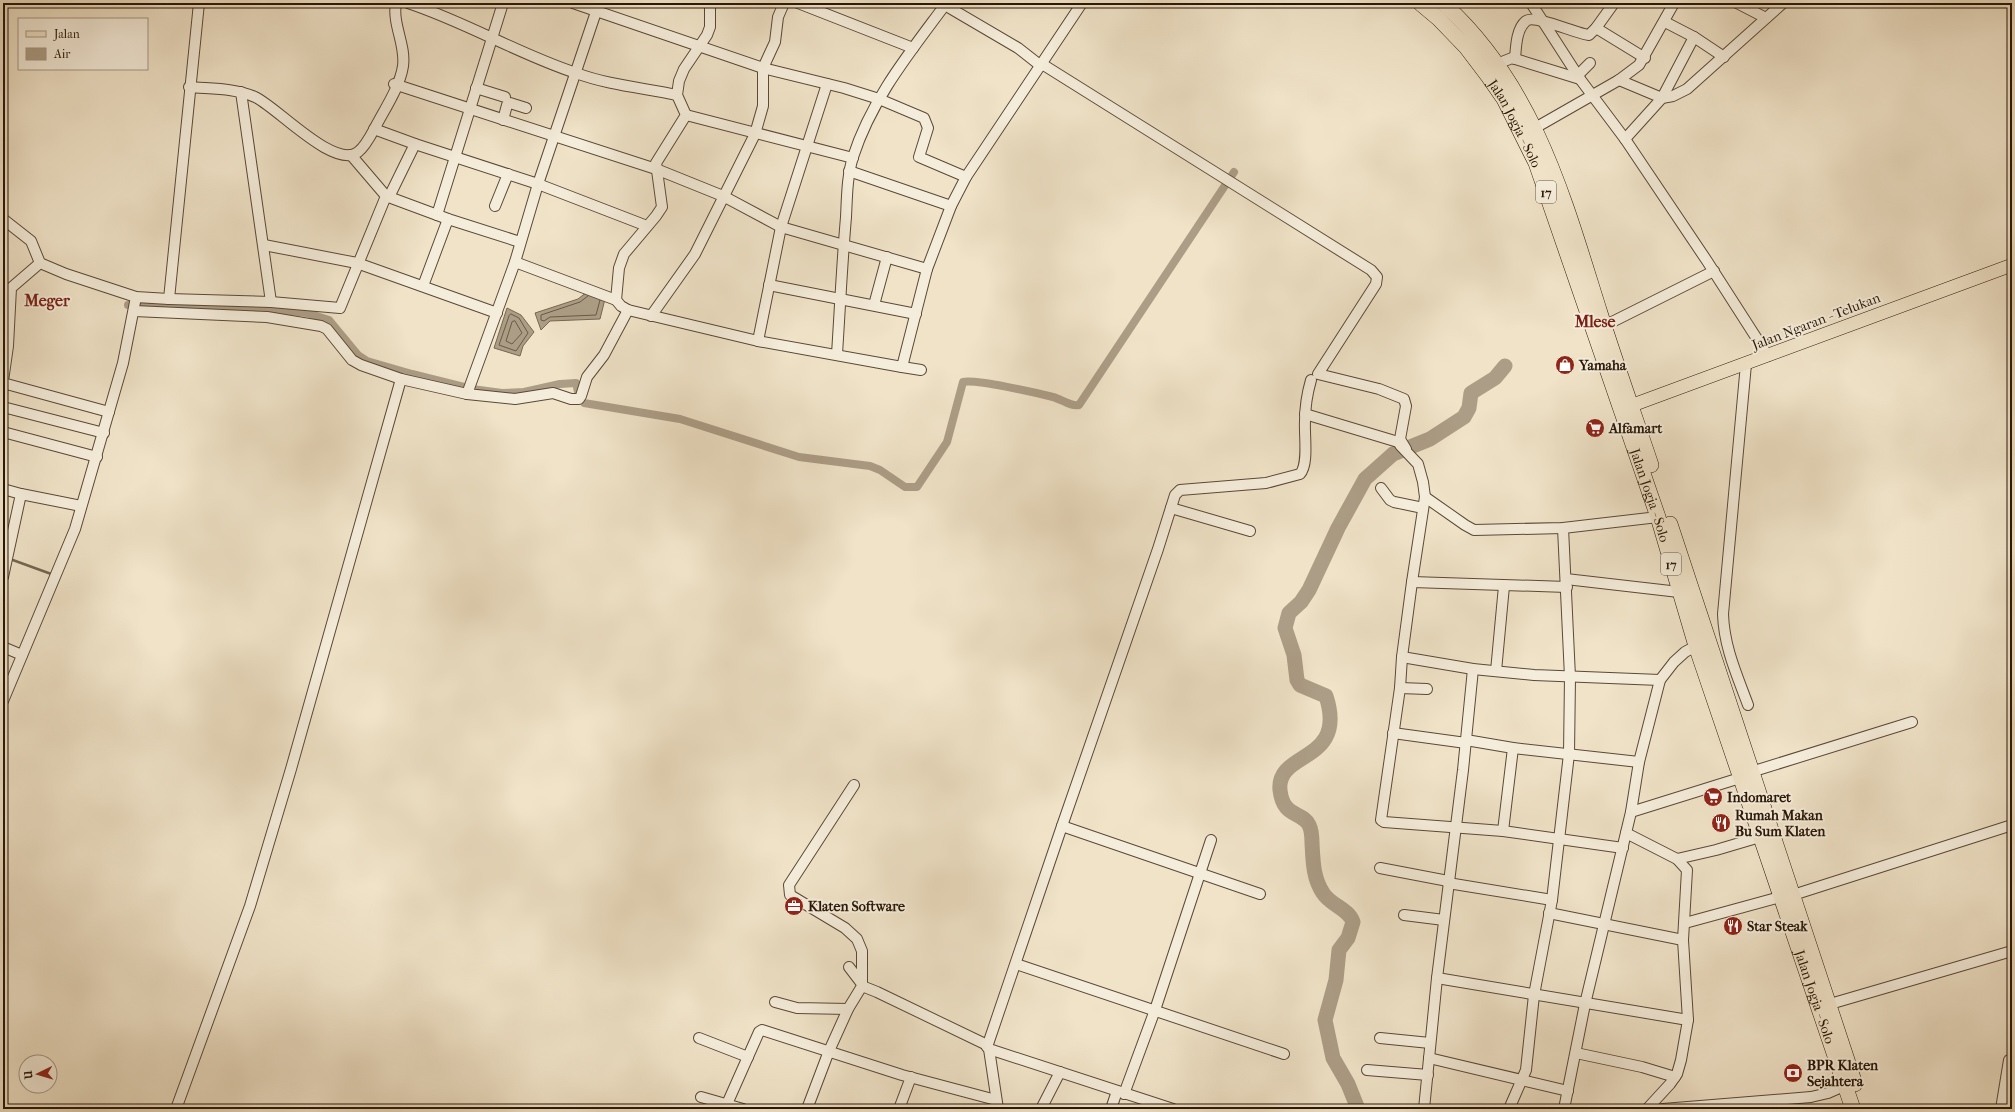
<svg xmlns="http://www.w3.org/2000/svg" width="2015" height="1112" viewBox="0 0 2015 1112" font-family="'IM FELL French Canon',serif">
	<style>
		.water { fill: #ac9d86; stroke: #776753 }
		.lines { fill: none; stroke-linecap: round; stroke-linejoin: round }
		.shore { stroke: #6a5a46; stroke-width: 1 }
		.stream { stroke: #776753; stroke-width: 2.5 }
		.canal { stroke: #ac9d86; stroke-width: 8 }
		.river { stroke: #ac9d86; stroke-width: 15 }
		.minor-casing { stroke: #5a4937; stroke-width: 12 }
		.major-casing { stroke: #281607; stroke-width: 14 }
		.highway-casing { stroke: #281607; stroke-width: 16 }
		.minor { stroke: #f5eddb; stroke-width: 10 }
		.major { stroke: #f0e3c8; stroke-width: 13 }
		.highway { stroke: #f0e3c8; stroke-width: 15 }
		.labels { text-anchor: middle; stroke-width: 4; stroke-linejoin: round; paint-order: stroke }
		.shield { fill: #f5eddb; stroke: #665647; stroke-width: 1 }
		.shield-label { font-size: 13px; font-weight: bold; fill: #281607 }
		.street-label { font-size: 14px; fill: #281607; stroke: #f5eddb }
		.poi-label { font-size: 14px; font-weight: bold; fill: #281607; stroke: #f5eddb; text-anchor: start }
		.quarter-label { font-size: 16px; font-weight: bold; fill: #7a1f14; stroke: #f5eddb }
	</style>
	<rect width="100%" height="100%" fill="#f0e3c8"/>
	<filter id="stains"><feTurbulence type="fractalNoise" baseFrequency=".005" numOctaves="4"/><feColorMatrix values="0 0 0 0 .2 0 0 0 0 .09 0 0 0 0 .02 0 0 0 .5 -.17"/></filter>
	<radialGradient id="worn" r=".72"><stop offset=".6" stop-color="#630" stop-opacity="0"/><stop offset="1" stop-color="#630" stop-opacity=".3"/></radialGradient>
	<g class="water">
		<polygon points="587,292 605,299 600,319 550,321 541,330 535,313 578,299"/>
		<polygon points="507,308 521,315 534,332 523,346 520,356 494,348"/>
	</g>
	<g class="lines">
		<g class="shore">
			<polyline points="588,296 580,302 541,315 541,320 544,321 550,317 596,315 600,300"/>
			<polygon points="511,314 519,318 528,333 516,351 499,345 509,316"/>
			<polygon points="515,321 522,333 512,344 506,341 512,322"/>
		</g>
		<polyline class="stream" points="10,559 54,575"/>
		<path class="canal" d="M128 305 257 307 307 313 329 320 358 355 367 361 412 374 472 389 502 393 524 392 560 384 576 383 579 396 584 403 680 419 799 457 870 466 880 470 905 487H917L947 442 963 382C976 379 1037 393 1053 397 1061 399 1071 407 1079 405L1234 172"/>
		<path class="river" d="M1358 1109 1348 1084 1333 1058 1325 1020 1336 980 1339 950 1348 938 1353 922C1349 909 1330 905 1323 893 1313 878 1313 861 1312 843 1312 837 1312 831 1309 825 1302 811 1283 818 1280 790 1276 750 1348 764 1326 696L1300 685 1297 680 1294 655 1285 628 1289 613 1301 602 1309 590 1338 528 1365 479 1393 454 1430 439 1464 417 1469 408 1471 393 1495 378 1505 366"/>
		<defs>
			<g id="minor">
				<path d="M408 3C466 22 518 54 576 73 608 85 644 88 677 95"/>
				<polyline points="573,3 763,68 844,88 879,99 924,118 928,128 919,157 966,177"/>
				<polyline points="599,3 538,184 515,262 467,394 515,399 553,393 571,399 579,399 581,396 587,377 604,355 628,310"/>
				<polyline points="798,3 913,48"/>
				<polyline points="1531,3 1580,79 1625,139 1707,261 1768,356"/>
				<polyline points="1737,3 1766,18"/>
				<polyline points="943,4 1018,48 1041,66"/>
				<polyline points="1596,28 1645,58"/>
				<polyline points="1694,37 1724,57"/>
				<path d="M1515 59C1516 48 1516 29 1526 21 1534 14 1577 34 1589 35L1596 28 1614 3"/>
				<polyline points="1042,64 1371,270 1377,277 1376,284 1318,374 1379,389 1404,399 1406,406 1400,439 1406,449"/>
				<polyline points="1497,64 1512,58 1580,79"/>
				<polyline points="1577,76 1590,63"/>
				<polyline points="1619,80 1662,98 1694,37 1665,22"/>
				<polyline points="394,84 656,169 723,196 781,227 927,269"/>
				<path d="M189 87C210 89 236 88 255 97 276 106 334 170 358 152 366 146 372 133 377 124 386 107 400 86 403 66 406 45 392 24 396 3"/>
				<polyline points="476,88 505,97"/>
				<polyline points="241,92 271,302"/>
				<polyline points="686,115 853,158"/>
				<polyline points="503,120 507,105 510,103 526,108"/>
				<polyline points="1535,128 1619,80 1639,65 1674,3"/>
				<polyline points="374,129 415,144 538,184 647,226"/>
				<polyline points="1625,139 1662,98 1673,96 1687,89 1783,3"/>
				<polyline points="849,171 951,206"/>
				<polyline points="386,196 448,219 520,242"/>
				<polyline points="389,197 415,144"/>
				<polyline points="495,206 508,174"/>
				<polyline points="437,215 503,3"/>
				<polyline points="3,219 31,241 40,263 66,274 136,297 169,299 199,3"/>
				<polyline points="264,245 357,263 497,313"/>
				<polyline points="515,262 616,300 621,306 628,310 758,341 902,367 927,269 951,206 966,177 1082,3"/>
				<polyline points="769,285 916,314"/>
				<polyline points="423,286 448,219"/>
				<polyline points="169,299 271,302 340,308 386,196 351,155"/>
				<polyline points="616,300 619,268 624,254 656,216 662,207 656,163 686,115 677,95 679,81 684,69 707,35 710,27 710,3"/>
				<polyline points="874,305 887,257"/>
				<polyline points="134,311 267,317 321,326 327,329 352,360 361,365 401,379 467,394"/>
				<polyline points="651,316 695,254 755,134 763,106 763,68 775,42 778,17 784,3"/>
				<polyline points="1604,326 1714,271"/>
				<polyline points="758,341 781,227 827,84"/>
				<path d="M837 354C840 308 842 263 846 217 847 197 847 176 853 157 871 101 907 56 942 9V3"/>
				<path d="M1746 364 1723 614C1724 647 1737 675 1748 705"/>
				<polyline points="902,367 921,370"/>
				<polyline points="3,381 8,346 11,288 40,263"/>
				<polyline points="3,383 109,412"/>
				<polyline points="3,407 104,433"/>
				<polyline points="1305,414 1398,442"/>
				<polyline points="3,432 97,457"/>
				<polyline points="1400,445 1418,464 1423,482 1425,497 1412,582 1402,657 1400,688 1381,820 1384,822 1503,831 1623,848"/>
				<polyline points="1381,488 1390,500 1394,502 1423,508"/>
				<polyline points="3,489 21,494"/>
				<polyline points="1425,497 1465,525 1474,530 1563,528 1658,517"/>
				<polyline points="1171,508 1250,531"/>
				<polyline points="3,577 21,494 81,506"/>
				<polyline points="1566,579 1679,592"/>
				<polyline points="1412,582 1567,587"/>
				<polyline points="3,647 22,655"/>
				<polyline points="1402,657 1473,669 1534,675 1660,680"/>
				<polyline points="1496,671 1504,586"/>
				<polyline points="1400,688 1427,689"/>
				<polyline points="3,701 75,529 123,363 136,297"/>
				<polyline points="1393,733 1466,743"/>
				<polyline points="1466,740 1513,748 1639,762"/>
				<polyline points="1751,772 1912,722"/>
				<polyline points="1631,812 1740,778"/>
				<polyline points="1062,826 1260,894"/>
				<polyline points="1503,831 1513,748"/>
				<polyline points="1626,833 1677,859 1687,870 1683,940 1688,1020 1681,1060 1677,1074 1670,1084 1647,1109"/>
				<polyline points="1677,859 1716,850 1760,837"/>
				<polyline points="1380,868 1448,881"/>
				<polyline points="1448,883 1552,900"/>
				<polyline points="1793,895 2012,825"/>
				<polyline points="1549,913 1683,940"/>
				<polyline points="1404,915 1444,920"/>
				<polyline points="1685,923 1780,897"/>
				<polyline points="1016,964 1284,1054"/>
				<polyline points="849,967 862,984"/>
				<polyline points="1437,978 1688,1020"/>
				<polyline points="862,986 877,992 985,1044 989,1049 998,1109"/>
				<polyline points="775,1002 797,1008 848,1009"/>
				<polyline points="1830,1004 2012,951"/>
				<polyline points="699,1038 748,1057"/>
				<polyline points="1380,1038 1430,1043"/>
				<path d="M987 1047 1062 826 1158 549 1175 495 1180 490 1266 483 1300 474C1309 464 1304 435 1305 421 1305 407 1307 394 1311 380"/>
				<polyline points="989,1049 1173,1109"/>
				<polyline points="1576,1053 1642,1067 1675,1077"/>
				<polyline points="1429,1058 1568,1091"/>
				<polyline points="1367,1070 1428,1075"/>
				<polyline points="1124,1094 1155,1010 1211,840"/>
				<polyline points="701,1097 743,1109"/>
				<polyline points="727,1104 759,1032 762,1030 902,1075 996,1100"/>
				<polyline points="176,1109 250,906 291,769 401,379"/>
				<polyline points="807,1109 829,1051 848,1009 862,986 862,951 857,939 845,928 790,895 789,885 854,785"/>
				<polyline points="899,1109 911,1077"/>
				<polyline points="1041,1109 1060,1072"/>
				<polyline points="1111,1109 1117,1091"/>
				<polyline points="1424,1109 1437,978 1463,770 1473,669"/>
				<polyline points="1509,1109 1526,1070 1534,995 1552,900 1569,754 1570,677 1563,528"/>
				<polyline points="1564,1109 1585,1004 1631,812 1639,762 1660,680 1674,662 1685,652 1696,646"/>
				<polyline points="1663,1109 1811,1097 1828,1093 1846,1085"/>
				<polyline points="2001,1109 2009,1060"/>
			</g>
			<polyline id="major" points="1622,409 2012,265"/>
			<g id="highway">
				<path id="s1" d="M1420 3 1439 19 1466 47 1488 76 1504 99 1536 163 1658 517 1696 646 1853 1109"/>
				<path d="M1443 3C1535 86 1564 199 1600 313 1616 364 1634 414 1651 465"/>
				<polyline points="1670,524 1855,1084"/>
			</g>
		</defs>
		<use href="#minor" class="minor-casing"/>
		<use href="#major" class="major-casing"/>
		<use href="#highway" class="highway-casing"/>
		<use href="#minor" class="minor"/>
		<use href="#major" class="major"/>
		<use href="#highway" class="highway"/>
	</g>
	<defs>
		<symbol id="shop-disc" viewBox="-11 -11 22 22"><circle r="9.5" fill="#8f2418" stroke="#f5eddb"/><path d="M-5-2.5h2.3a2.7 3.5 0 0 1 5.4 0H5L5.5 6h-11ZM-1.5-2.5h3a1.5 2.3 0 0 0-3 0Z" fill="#fff"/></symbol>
		<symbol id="supermarket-disc" viewBox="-11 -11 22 22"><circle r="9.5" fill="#8f2418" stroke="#f5eddb"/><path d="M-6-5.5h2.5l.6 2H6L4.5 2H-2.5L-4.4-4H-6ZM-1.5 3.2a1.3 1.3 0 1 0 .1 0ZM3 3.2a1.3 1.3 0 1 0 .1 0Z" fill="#fff"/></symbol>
		<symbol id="restaurant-disc" viewBox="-11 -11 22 22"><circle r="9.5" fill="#8f2418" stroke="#f5eddb"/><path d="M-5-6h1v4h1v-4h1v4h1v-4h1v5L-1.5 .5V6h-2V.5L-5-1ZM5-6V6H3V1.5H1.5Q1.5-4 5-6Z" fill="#fff"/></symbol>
		<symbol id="office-disc" viewBox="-11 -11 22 22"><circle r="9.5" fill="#8f2418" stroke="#f5eddb"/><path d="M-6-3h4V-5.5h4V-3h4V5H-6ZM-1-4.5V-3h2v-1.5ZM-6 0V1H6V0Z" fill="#fff"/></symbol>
		<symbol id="bank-disc" viewBox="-11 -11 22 22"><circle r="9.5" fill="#8f2418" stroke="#f5eddb"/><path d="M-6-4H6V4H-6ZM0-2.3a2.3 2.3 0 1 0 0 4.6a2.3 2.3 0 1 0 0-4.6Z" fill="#fff"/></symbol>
	</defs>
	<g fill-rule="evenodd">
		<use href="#shop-disc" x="1554" y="354" width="22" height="22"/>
		<use href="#supermarket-disc" x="1584" y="417" width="22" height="22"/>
		<use href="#supermarket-disc" x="1702" y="786" width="22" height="22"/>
		<use href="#restaurant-disc" x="1710" y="812" width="22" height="22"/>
		<use href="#office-disc" x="783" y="895" width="22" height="22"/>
		<use href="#restaurant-disc" x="1722" y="915" width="22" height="22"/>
		<use href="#bank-disc" x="1782" y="1062" width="22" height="22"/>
	</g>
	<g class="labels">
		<g class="shield">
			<rect x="1536" y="181" width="20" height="22" rx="3"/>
			<rect x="1661" y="553" width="20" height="22" rx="3"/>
		</g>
		<g class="shield-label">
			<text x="1546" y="197">17</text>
			<text x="1671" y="569">17</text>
		</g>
		<g class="street-label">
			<text dy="5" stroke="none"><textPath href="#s1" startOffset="155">Jalan Jogja - Solo</textPath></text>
			<text transform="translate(1816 321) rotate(-21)" y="5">Jalan Ngaran - Telukan</text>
			<text dy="5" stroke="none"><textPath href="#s1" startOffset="551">Jalan Jogja - Solo</textPath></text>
			<text dy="5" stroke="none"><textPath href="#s1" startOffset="1079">Jalan Jogja - Solo</textPath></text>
		</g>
		<g class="poi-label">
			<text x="1579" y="370">Yamaha</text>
			<text x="1609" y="433">Alfamart</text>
			<text x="1727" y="802">Indomaret</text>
			<text x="1735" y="820">Rumah Makan<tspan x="1735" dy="16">Bu Sum Klaten</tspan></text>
			<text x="808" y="911">Klaten Software</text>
			<text x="1747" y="931">Star Steak</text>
			<text x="1807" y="1070">BPR Klaten<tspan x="1807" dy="16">Sejahtera</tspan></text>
		</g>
		<g class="quarter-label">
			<text x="47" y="306">Meger</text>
			<text x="1595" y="327">Mlese</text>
		</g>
	</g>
	<rect width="2015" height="1112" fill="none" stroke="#f0e3c8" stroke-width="16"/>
	<rect x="4" y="4" width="2007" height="1104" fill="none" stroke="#281607" stroke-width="2"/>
	<rect x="8" y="8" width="1999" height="1096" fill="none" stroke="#281607"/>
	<rect x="18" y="18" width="130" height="52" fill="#f5eddb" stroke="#a39786"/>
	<rect x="26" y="31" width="20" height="6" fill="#f0e3c8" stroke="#a39786"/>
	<text x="54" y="38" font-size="12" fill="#281607">Jalan</text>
	<rect x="26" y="48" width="20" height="12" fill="#ac9d86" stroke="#a39786"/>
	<text x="54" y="58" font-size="12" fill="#281607">Air</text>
	<g transform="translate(38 1074) rotate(265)"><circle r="19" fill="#f5eddb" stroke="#a39786"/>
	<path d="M0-3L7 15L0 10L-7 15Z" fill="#8f2418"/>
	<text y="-6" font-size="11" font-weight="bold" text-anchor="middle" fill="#281607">U</text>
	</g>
	<rect width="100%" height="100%" filter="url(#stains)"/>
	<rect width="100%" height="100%" fill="url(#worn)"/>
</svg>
